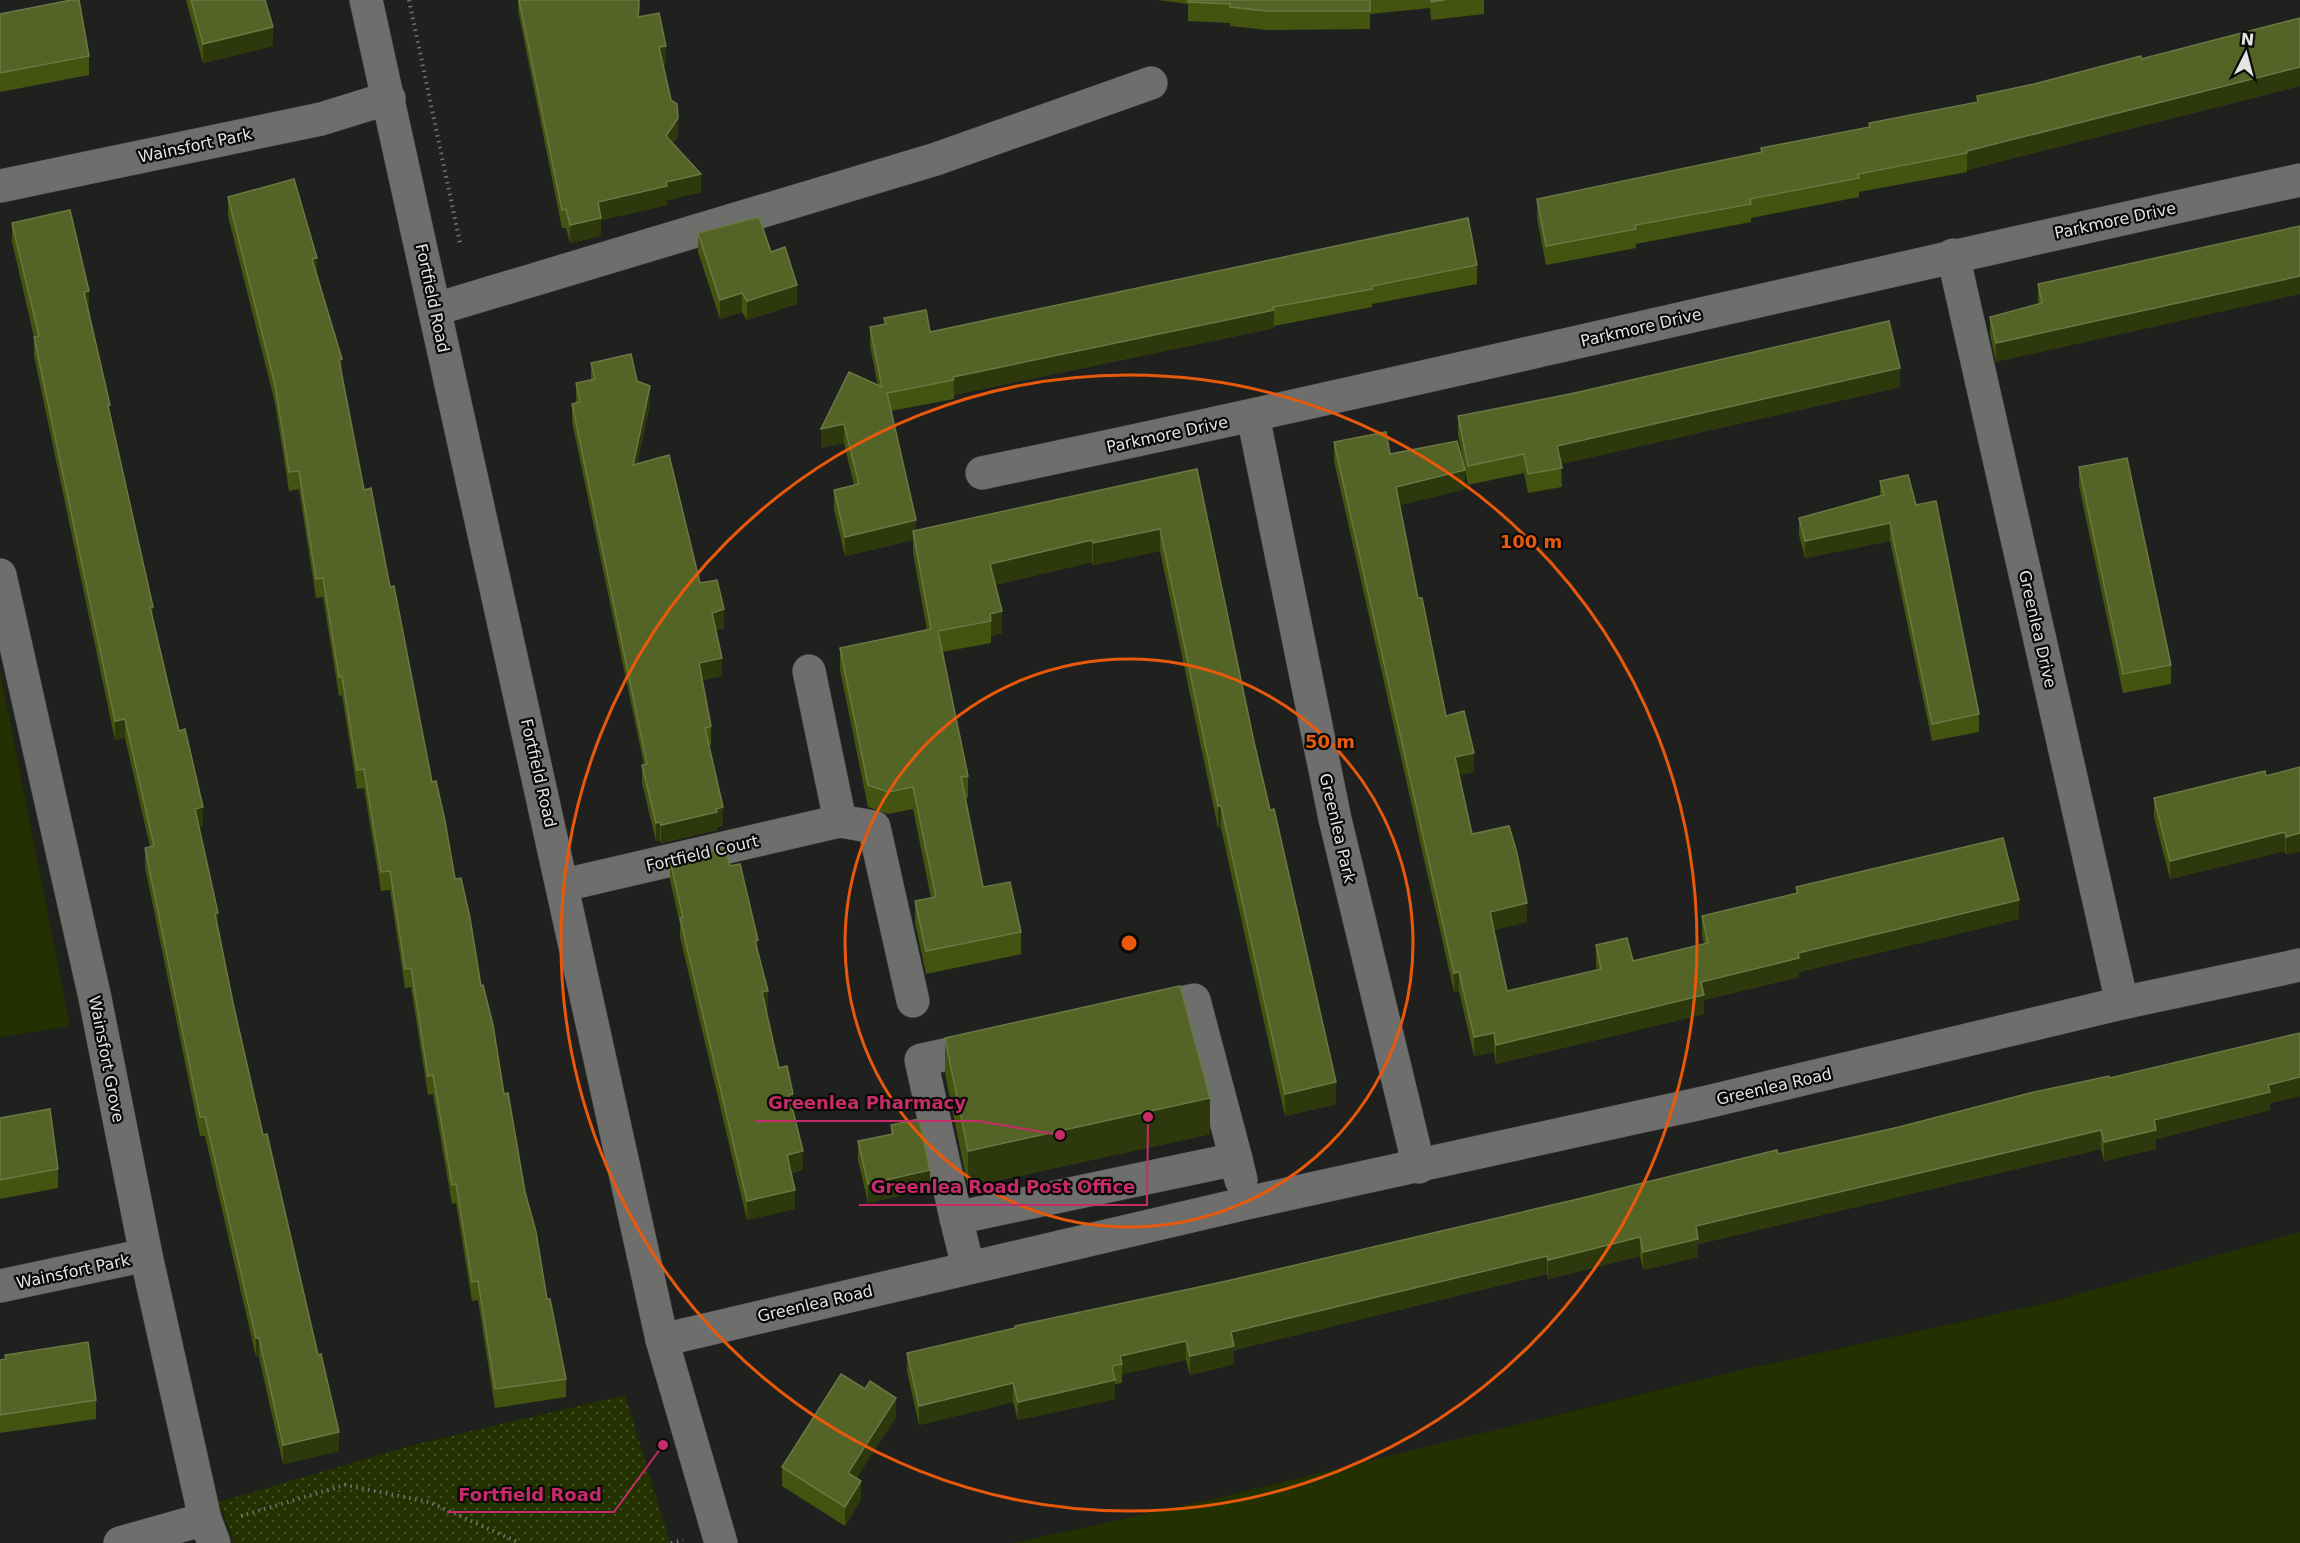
<svg xmlns="http://www.w3.org/2000/svg" width="2300" height="1543" viewBox="0 0 2300 1543" font-family="'DejaVu Sans',sans-serif">
	<style>
		.grass { fill: #233100 }
		.park { fill: url(#park-dots) }
		.lines { fill: none; stroke-linecap: round; stroke-linejoin: round }
		.minor-casing { stroke: #3a3b38; stroke-width: 34 }
		.path { stroke: #727370; stroke-width: 4; stroke-dasharray: 1.5 4.5; stroke-linecap: butt }
		.minor { stroke: #6e6f6c; stroke-width: 33 }
		.wall { fill: #425410 }
		.shaded-wall { fill: #2d390c }
		.building { fill: #546326; stroke: #6a7844; stroke-width: 1.5 }
		.ring { fill: none; stroke: #e8590c; stroke-width: 3 }
		.labels { text-anchor: middle; stroke-width: 4.5; stroke-linejoin: round; paint-order: stroke }
		.street-label { font-size: 16px; fill: #e4e4e2; stroke: #0a0a09 }
		.centre { fill: #e8590c; stroke: #0a0a09; stroke-width: 3 }
		.ring-label { font-size: 18px; text-anchor: middle; font-weight: bold; fill: #e8590c; stroke: #0a0a09; stroke-width: 4.5; stroke-linejoin: round; paint-order: stroke }
		.leader { fill: none; stroke: #c52c68; stroke-width: 2 }
		.callout-dot { fill: #c52c68; stroke: #0a0a09; stroke-width: 2 }
		.callout-label { font-size: 18px; text-anchor: middle; font-weight: bold; fill: #c52c68; stroke: #0a0a09; stroke-width: 4.5; stroke-linejoin: round; paint-order: stroke }
	</style>
	<defs>
		<pattern id="park-dots" width="8" height="8" patternUnits="userSpaceOnUse" patternTransform="scale(1.5)"><rect width="8" height="8" fill="#233100"/><path d="M2 2h.1M6 6h.1" fill="none" stroke="#434f25" stroke-width="1.8" stroke-linecap="round"/></pattern>
	</defs>
	<rect width="100%" height="100%" fill="#20211e"/>
	<g class="grass">
		<polygon points="0,671 70,1026 0,1037"/>
		<polygon points="2300,1232 2300,1543 1014,1543 1213,1499 1728,1373 2047,1303"/>
	</g>
	<polygon class="park" points="625,1395 670,1543 234,1543 219,1502 417,1444"/>
	<g class="lines">
		<defs>
			<g id="minor">
				<polyline points="366,0 662,1340 721,1543"/>
				<polyline points="0,186 321,119 389,98"/>
				<polyline points="1953,255 2122,1003"/>
				<polyline points="436,309 936,159 1151,83"/>
				<polyline points="1253,416 1335,819 1419,1167"/>
				<path d="M982 473C1423 381 1860 275 2300 180"/>
				<polyline points="0,575 95,998 146,1255 205,1519 214,1543"/>
				<polyline points="809,671 840,821"/>
				<polyline points="564,885 840,821 874,827 913,1001"/>
				<polyline points="1140,1012 1194,1000 1236,1159"/>
				<polyline points="956,1218 921,1060 990,1045"/>
				<polyline points="968,1267 956,1218 1236,1159 1241,1180"/>
				<polyline points="0,1286 146,1255"/>
				<polyline points="662,1340 1247,1203 1707,1102 2122,1003 2300,965"/>
				<polyline points="120,1543 205,1519"/>
			</g>
		</defs>
		<use href="#minor" class="minor-casing"/>
		<g class="path">
			<polyline points="409,0 460,243"/>
			<polyline points="241,1516 345,1485 429,1502 520,1543"/>
			<polyline points="671,1543 683,1540"/>
		</g>
		<use href="#minor" class="minor"/>
	</g>
	<g class="wall">
		<polygon points="186,0 265,0 273,46 203,63"/>
		<polygon points="518,0 640,0 639,17 666,64 663,65 678,136 673,143 701,192 667,200 667,205 601,220 601,236 570,243 566,228 562,228 518,10"/>
		<polygon points="1158,0 1484,0 1484,14 1431,20 1430,8 1370,14 1370,29 1267,30 1230,26 1230,23 1188,21 1188,4"/>
		<polygon points="0,14 89,56 89,75 0,92"/>
		<polygon points="2300,18 2300,86 1967,170 1967,172 1859,192 1859,197 1751,218 1751,222 1636,244 1636,248 1546,265 1537,218 1537,199 1761,152 1761,148 1869,127 1869,123 1977,103 1977,96 2034,84 2141,59"/>
		<polygon points="228,197 317,277 342,378 364,490 390,587 432,782 455,879 481,986 547,1299 566,1379 566,1397 495,1408 478,1300 472,1301 456,1203 452,1204 433,1094 428,1095 411,987 405,988 390,890 381,891 364,788 357,789 342,695 339,696 323,597 316,598 299,489 289,491 275,403 228,216"/>
		<polygon points="12,223 88,310 153,621 179,731 203,826 199,827 233,1003 263,1135 339,1451 283,1464 259,1357 256,1357 205,1136 200,1136 145,867 145,848 150,847 125,738 115,740 34,356 34,337 12,242"/>
		<polygon points="2300,226 1996,362 1990,335 1990,317 2038,304 2038,284"/>
		<polygon points="698,233 771,252 797,304 747,320 742,312 720,319 698,252"/>
		<polygon points="1477,265 1477,284 1372,304 1372,307 1274,326 1274,328 954,395 954,399 891,411 916,530 1197,469 1254,742 1336,1104 1285,1116 1221,828 1218,828 1160,551 1093,565 1092,562 995,585 1002,633 991,636 991,643 942,652 968,776 968,798 966,799 983,887 1021,932 1021,954 926,974 915,923 915,901 931,898 913,809 888,814 868,807 840,670 840,648 927,630 913,553 913,540 845,556 834,509 834,490 854,485 844,443 821,448 878,386 870,346 870,327 884,324 884,318 930,332"/>
		<polygon points="591,363 637,381 650,405 637,464 724,628 716,630 722,676 702,680 711,726 711,745 709,745 723,825 717,827 717,830 661,843 660,840 656,841 642,783 642,765 644,765 572,422 572,404 576,403 576,383 591,380"/>
		<polygon points="1900,387 1561,464 1562,487 1528,493 1524,473 1468,485 1458,435 1458,416"/>
		<polygon points="1334,442 1390,454 1465,489 1400,505 1418,598 1446,716 1474,772 1459,775 1472,834 1527,922 1493,930 1507,991 1597,970 1596,964 1596,945 1633,961 1704,944 1702,935 1702,916 1796,893 1796,887 2019,919 1799,972 1799,977 1704,1000 1704,1014 1496,1064 1494,1052 1474,1056 1459,991 1454,992 1334,461"/>
		<polygon points="2079,467 2171,665 2171,684 2123,693 2079,486"/>
		<polygon points="1880,481 1916,505 1979,714 1979,732 1932,741 1890,541 1805,558 1799,535 1799,518 1880,495"/>
		<polygon points="2300,767 2286,855 2285,851 2170,879 2154,817 2154,798 2266,776"/>
		<polygon points="670,861 730,866 758,955 768,1010 766,1010 779,1068 793,1112 803,1170 791,1173 795,1209 747,1220 680,937 680,924 670,880"/>
		<polygon points="2300,1033 2300,1096 2270,1103 2270,1110 2156,1139 2156,1149 2104,1161 2101,1149 1698,1244 1698,1257 1643,1270 1640,1256 1548,1279 1547,1274 1234,1350 1234,1364 1190,1375 1186,1360 1122,1374 1122,1383 1115,1384 1115,1399 1018,1420 1013,1402 919,1425 907,1372 907,1353 1899,1127"/>
		<polygon points="945,1038 1210,1134 968,1187 945,1074"/>
		<polygon points="0,1118 58,1169 58,1188 0,1199"/>
		<polygon points="891,1125 930,1189 868,1203 858,1160 858,1141 891,1134"/>
		<polygon points="5,1355 96,1400 96,1419 0,1433 0,1360 5,1359"/>
		<polygon points="896,1417 856,1478 861,1500 845,1526 782,1486 782,1467"/>
	</g>
	<g class="shaded-wall">
		<polygon points="639,0 640,0 638,35 638,17"/>
		<polygon points="273,27 273,46 203,63 203,44"/>
		<polygon points="666,46 666,64 659,66 659,47"/>
		<polygon points="2300,67 2300,86 1967,170 1967,151"/>
		<polygon points="678,118 678,136 666,154 666,136"/>
		<polygon points="701,174 701,192 667,200 667,205 601,220 601,236 570,243 570,225 598,202 666,182"/>
		<polygon points="317,258 317,277 312,259"/>
		<polygon points="2300,276 2300,294 1996,362 1996,343"/>
		<polygon points="797,285 797,304 747,320 747,301"/>
		<polygon points="89,291 89,310 84,292"/>
		<polygon points="742,293 742,312 720,319 720,300"/>
		<polygon points="1274,310 1274,328 954,395 953,377"/>
		<polygon points="342,359 342,378 339,360"/>
		<polygon points="1900,368 1900,387 1557,465 1557,446"/>
		<polygon points="650,386 650,405 633,484 633,465"/>
		<polygon points="844,424 844,443 821,448 821,429"/>
		<polygon points="1465,470 1465,489 1396,506 1396,487"/>
		<polygon points="916,520 916,539 913,531 913,540 845,556 845,537"/>
		<polygon points="1890,523 1890,541 1805,558 1805,541"/>
		<polygon points="1160,529 1160,551 1093,565 1093,543"/>
		<polygon points="1092,540 1092,562 990,586 990,564"/>
		<polygon points="150,607 153,607 153,626"/>
		<polygon points="724,609 724,628 712,631 712,613"/>
		<polygon points="1002,611 1002,633 991,636 991,621 990,614"/>
		<polygon points="722,658 722,676 699,681 699,663"/>
		<polygon points="125,719 125,738 115,740 115,721"/>
		<polygon points="1474,753 1474,772 1455,776 1455,757"/>
		<rect x="1218" y="806" width="3" height="22"/>
		<polygon points="203,807 203,826 195,828 195,809"/>
		<polygon points="723,807 723,825 717,827 717,830 661,843 661,825"/>
		<polygon points="660,822 660,840 656,841 656,823"/>
		<polygon points="2285,832 2285,851 2170,879 2170,861"/>
		<polygon points="2300,833 2300,852 2286,855 2286,837"/>
		<polygon points="2019,900 2019,919 1799,972 1799,977 1704,1000 1704,1014 1496,1064 1496,1045 1798,953"/>
		<polygon points="1527,903 1527,922 1490,931 1490,912"/>
		<polygon points="218,913 218,932 215,914"/>
		<polygon points="758,940 758,959 755,941"/>
		<polygon points="1459,972 1459,991 1454,992 1454,973"/>
		<polygon points="768,991 768,1010 762,1011 762,992"/>
		<polygon points="1494,1033 1494,1052 1474,1056 1474,1037"/>
		<polygon points="2300,1077 2300,1096 2270,1103 2270,1110 2156,1139 2156,1149 2104,1161 2104,1142 2154,1120 2268,1085"/>
		<polygon points="1336,1082 1336,1104 1285,1116 1285,1094"/>
		<polygon points="793,1094 793,1113 789,1095"/>
		<polygon points="1210,1098 1210,1134 968,1187 968,1151"/>
		<polygon points="2101,1130 2101,1149 1698,1244 1698,1257 1643,1270 1643,1252 1696,1226"/>
		<polygon points="803,1151 803,1170 787,1173 787,1155"/>
		<polygon points="930,1170 930,1189 868,1203 868,1184"/>
		<polygon points="795,1190 795,1209 747,1220 747,1201"/>
		<polygon points="1640,1237 1640,1256 1548,1279 1548,1260"/>
		<polygon points="1547,1256 1547,1274 1234,1350 1234,1364 1190,1375 1190,1356 1231,1332"/>
		<rect x="256" y="1338" width="3" height="19"/>
		<polygon points="1186,1341 1186,1360 1122,1374 1122,1364 1120,1356"/>
		<polygon points="1115,1380 1115,1399 1018,1420 1018,1402"/>
		<polygon points="1013,1383 1013,1402 919,1425 919,1406"/>
		<polygon points="896,1398 896,1417 848,1492 848,1473"/>
		<polygon points="339,1432 339,1451 283,1464 283,1445"/>
		<polygon points="861,1481 861,1500 845,1526 845,1507"/>
	</g>
	<g class="building">
		<polygon points="71,0 79,0 89,56 0,73 0,14"/>
		<polygon points="191,0 265,0 273,27 203,44"/>
		<polygon points="519,0 639,0 638,17 659,13 666,46 659,47 671,100 677,104 678,118 666,136 701,174 666,182 667,186 598,202 601,218 570,225 566,209 562,210"/>
		<polygon points="1188,0 1370,0 1370,11 1267,11 1230,7 1230,4 1188,2"/>
		<polygon points="1431,0 1445,0 1431,2"/>
		<polygon points="2300,18 2300,67 1967,151 1967,153 1858,174 1859,178 1750,199 1751,204 1635,225 1636,229 1546,246 1537,199 1762,152 1761,148 1870,127 1869,123 1978,102 1977,96 2034,84 2141,56 2141,59"/>
		<polygon points="294,179 317,258 312,259 342,359 339,360 364,490 371,488 390,587 394,586 432,782 436,781 445,821 455,879 461,878 470,918 481,986 483,985 493,1025 504,1094 508,1093 525,1192 536,1232 547,1299 550,1299 566,1379 495,1389 478,1281 472,1282 456,1184 452,1185 433,1075 428,1076 411,968 405,969 390,871 381,872 364,769 357,770 342,676 339,677 323,578 316,579 299,471 289,472 275,385 228,197"/>
		<polygon points="70,210 89,291 84,292 110,405 108,406 153,607 150,607 179,731 185,729 203,807 195,809 218,913 215,914 233,1003 263,1135 267,1134 318,1355 321,1354 339,1432 283,1445 259,1338 256,1338 205,1117 200,1117 145,848 154,846 125,719 115,721 34,337 39,336 12,223"/>
		<polygon points="759,217 771,252 785,247 797,285 747,301 742,293 720,300 698,233"/>
		<polygon points="1468,218 1477,265 1372,286 1372,289 1273,307 1274,310 953,377 954,380 887,393 916,520 845,537 834,490 859,484 844,424 821,429 849,372 882,387 870,327 886,324 884,318 926,310 930,332"/>
		<polygon points="2300,226 2300,276 1996,343 1990,317 2042,303 2038,284"/>
		<polygon points="1889,321 1900,368 1557,446 1562,468 1528,474 1524,454 1468,466 1458,416 1570,394"/>
		<polygon points="631,354 637,381 650,386 633,465 669,455 700,583 717,580 724,609 712,613 722,658 699,663 711,726 705,728 723,807 716,809 717,812 661,825 660,822 656,823 642,765 647,764 572,404 580,402 576,383 595,379 591,363"/>
		<polygon points="1386,432 1390,454 1457,441 1465,470 1396,487 1418,598 1422,598 1446,716 1464,711 1474,753 1455,757 1472,834 1509,826 1517,853 1527,903 1490,912 1507,991 1601,969 1596,945 1627,938 1633,961 1708,943 1702,916 1798,893 1796,887 2003,838 2019,900 1798,953 1799,958 1701,982 1704,995 1496,1045 1494,1033 1474,1037 1459,972 1454,973 1334,442"/>
		<polygon points="2127,458 2171,665 2123,674 2079,467"/>
		<polygon points="1197,469 1254,742 1270,810 1274,809 1336,1082 1285,1094 1221,806 1218,806 1160,529 1093,543 1092,540 990,564 1002,611 990,614 991,621 938,631 968,776 961,777 983,887 1010,882 1021,932 926,951 915,901 936,897 913,787 888,792 868,785 840,648 931,629 913,531"/>
		<polygon points="1908,475 1916,505 1936,501 1979,714 1932,724 1890,523 1805,541 1799,518 1884,495 1880,481"/>
		<polygon points="2300,767 2300,833 2286,837 2285,832 2170,861 2154,798 2265,771 2266,776"/>
		<polygon points="725,848 730,866 740,864 758,940 755,941 768,991 762,992 779,1068 787,1066 793,1094 789,1095 803,1151 787,1155 795,1190 747,1201 680,918 683,917 670,861"/>
		<polygon points="1180,986 1210,1098 968,1151 945,1038"/>
		<polygon points="2300,1033 2300,1077 2268,1085 2270,1092 2154,1120 2156,1130 2104,1142 2101,1130 1696,1226 1698,1239 1643,1252 1640,1237 1548,1260 1547,1256 1231,1332 1234,1346 1190,1356 1186,1341 1120,1356 1122,1364 1112,1366 1115,1380 1018,1402 1013,1383 919,1406 907,1353 1015,1328 1015,1326 1227,1281 1578,1199 1777,1150 1778,1154 1899,1127 2030,1093 2109,1076 2110,1078"/>
		<polygon points="50,1109 58,1169 0,1180 0,1118"/>
		<polygon points="919,1119 930,1170 868,1184 858,1141 893,1134 891,1125"/>
		<polygon points="88,1342 96,1400 0,1415 0,1360 6,1359 5,1355"/>
		<polygon points="841,1374 865,1389 870,1381 896,1398 848,1473 861,1481 845,1507 782,1467"/>
	</g>
	<g class="ring">
		<circle cx="1129" cy="943" r="284"/>
		<circle cx="1129" cy="943" r="568"/>
	</g>
	<g class="labels">
		<g class="street-label">
			<text transform="translate(195 145) rotate(-12)" y="6">Wainsfort Park</text>
			<text transform="translate(2115 220) rotate(-12)" y="6">Parkmore Drive</text>
			<text transform="translate(433 298) rotate(78)" y="6">Fortfield Road</text>
			<text transform="translate(1641 327) rotate(-13)" y="6">Parkmore Drive</text>
			<text transform="translate(1167 434) rotate(-12)" y="6">Parkmore Drive</text>
			<text transform="translate(2038 629) rotate(77)" y="6">Greenlea Drive</text>
			<text transform="translate(539 773) rotate(77)" y="6">Fortfield Road</text>
			<text transform="translate(1338 828) rotate(77)" y="6">Greenlea Park</text>
			<text transform="translate(702 853) rotate(-13)" y="6">Fortfield Court</text>
			<text transform="translate(107 1059) rotate(79)" y="6">Wainsfort Grove</text>
			<text transform="translate(1774 1086) rotate(-13)" y="6">Greenlea Road</text>
			<text transform="translate(73 1271) rotate(-12)" y="6">Wainsfort Park</text>
			<text transform="translate(815 1303) rotate(-13)" y="6">Greenlea Road</text>
		</g>
	</g>
	<circle cx="1129" cy="943" r="9" class="centre"/>
	<g class="ring-label">
		<text x="1531" y="548">100 m</text>
		<text x="1330" y="748">50 m</text>
	</g>
	<path class="leader" d="M1060 1135L978 1121H756M1148 1117L1147 1205H859M663 1445L614 1512H447"/>
	<g class="callout-dot">
		<circle cx="1060" cy="1135" r="6"/>
		<circle cx="1148" cy="1117" r="6"/>
		<circle cx="663" cy="1445" r="6"/>
	</g>
	<g class="callout-label">
		<text x="867" y="1109">Greenlea Pharmacy</text>
		<text x="1003" y="1193">Greenlea Road Post Office</text>
		<text x="530" y="1501">Fortfield Road</text>
	</g>
	<g transform="translate(2246 54) rotate(6)" stroke="#0a0a09" stroke-width="4.5" paint-order="stroke">
	<path d="M0-4.5L10 22L0 15L-10 22Z" fill="#e4e4e2"/>
	<text y="-9" font-size="16" font-weight="bold" text-anchor="middle" fill="#e4e4e2">N</text>
	</g>
</svg>
